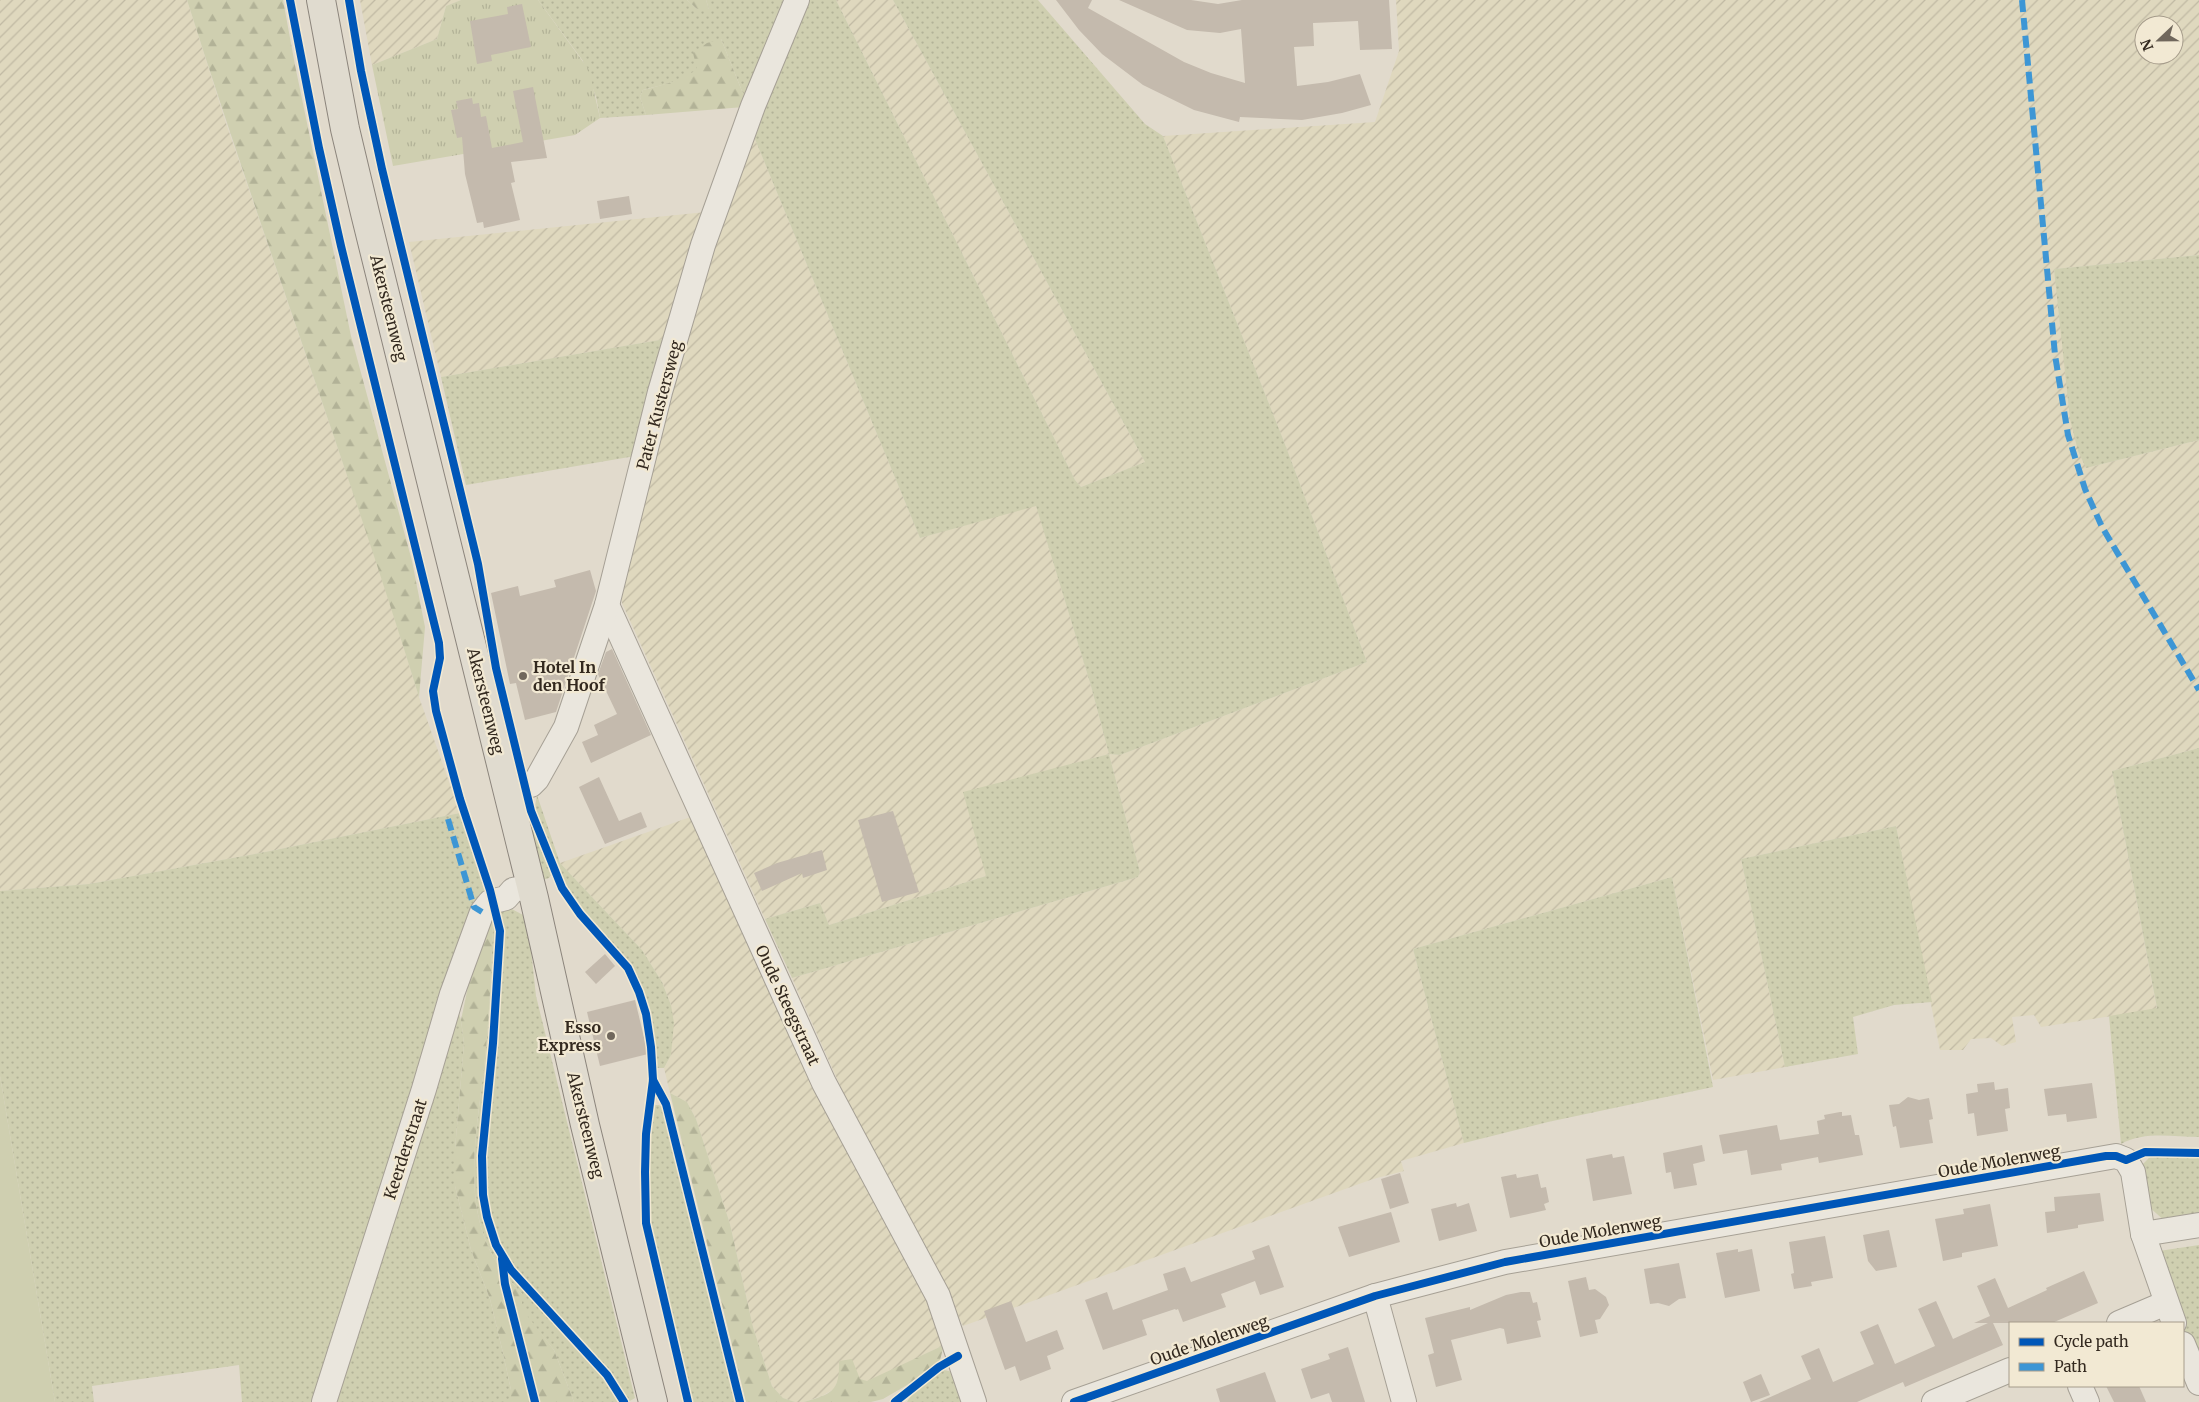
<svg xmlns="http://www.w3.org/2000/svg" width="2199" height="1402" viewBox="0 0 2199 1402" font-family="Merriweather,serif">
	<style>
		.farmland { fill: url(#farmland-furrows); fill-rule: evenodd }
		.grass { fill: url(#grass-dots) }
		.forest { fill: url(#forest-firs) }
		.park { fill: url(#park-tufts) }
		.pitch { fill: #cfcfb0 }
		.building { fill: #c4baad }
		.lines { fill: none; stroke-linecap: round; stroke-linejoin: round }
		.street-casing { stroke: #a6a095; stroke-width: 26 }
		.primary-casing { stroke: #8c857c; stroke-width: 30 }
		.street { stroke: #eae6dd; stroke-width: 24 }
		.primary { stroke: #e0dbcf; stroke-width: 28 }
		.quiet { stroke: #3d96d5; stroke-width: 6; stroke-dasharray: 12 6; stroke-linecap: butt }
		.cycleway-casing { stroke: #f2e9d3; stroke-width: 11 }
		.cycleway { stroke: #0057b8; stroke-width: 8 }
		.poi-dot { fill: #70675c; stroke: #f2e9d3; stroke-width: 2 }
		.labels { text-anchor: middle; stroke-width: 4.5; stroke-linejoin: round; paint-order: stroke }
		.street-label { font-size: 16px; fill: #33291f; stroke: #f2e9d3 }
		.poi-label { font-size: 16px; font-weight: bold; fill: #33291f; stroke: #f2e9d3; text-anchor: start }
	</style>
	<defs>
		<pattern id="farmland-furrows" width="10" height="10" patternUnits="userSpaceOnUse" patternTransform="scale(1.25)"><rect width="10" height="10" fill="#dfd8be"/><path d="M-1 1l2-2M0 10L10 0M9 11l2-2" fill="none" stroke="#c0b9a3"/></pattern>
		<pattern id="grass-dots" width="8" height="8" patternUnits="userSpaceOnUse" patternTransform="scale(1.25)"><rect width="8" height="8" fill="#cfcfb0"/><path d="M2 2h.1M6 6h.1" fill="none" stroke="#b2b297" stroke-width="1.8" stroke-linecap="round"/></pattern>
		<pattern id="forest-firs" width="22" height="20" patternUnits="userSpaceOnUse" patternTransform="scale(1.25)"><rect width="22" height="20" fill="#cfcfb0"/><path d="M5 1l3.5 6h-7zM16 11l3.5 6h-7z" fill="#b2b297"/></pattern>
		<pattern id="park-tufts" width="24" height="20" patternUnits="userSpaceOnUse" patternTransform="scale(1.25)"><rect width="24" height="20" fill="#cfcfb0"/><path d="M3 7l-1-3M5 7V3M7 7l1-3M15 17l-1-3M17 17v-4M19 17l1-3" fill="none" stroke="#b2b297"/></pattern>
	</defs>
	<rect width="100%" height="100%" fill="#e1dacc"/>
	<g class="farmland">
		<polygon points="0,0 187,0 226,123 381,574 419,697 460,813 260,853 89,884 0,891"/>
		<polygon points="360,0 461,0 446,6 437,39 372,65"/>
		<polygon points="836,0 893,0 1145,462 1081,487 1075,480"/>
		<path d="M1396 0H2199V255L2054 269 2086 468 2199 440V748L2112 771 2157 1009 2041 1027 2034 1015 2012 1017 2016 1042 2002 1046 1991 1038 1971 1039 1963 1050H1940L1896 826 1741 859 1785 1067 1713 1080 1672 877 1413 949 1464 1143 1401 1161 1404 1171 1373 1179 963 1326 925 1248 850 1108 792 978 1138 877 1140 872 1109 754 1072 764 986 876 829 925 820 903 765 919 622 603 620 590 693 314 752 132 920 538 1036 505 1091 686 1109 754 1120 755 1367 662 1283 439 1163 136 1375 122 1399 51ZM2144 25H2174V55H2144Z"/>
		<polygon points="706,212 671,338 441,377 409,242"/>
		<polygon points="699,814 926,1290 944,1345 867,1382 860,1379 854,1369 840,1376 834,1389 822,1396 804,1402 795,1402 783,1398 772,1386 753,1327 730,1224 696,1119 687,1102 670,1093 664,1068 671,1055 671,1005 662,982 642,950 560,863"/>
	</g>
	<g class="grass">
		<path d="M538 0H687L697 9H709L706 0H789L746 101 721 39C713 49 706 62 696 71 682 82 660 85 643 90L640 97 646 115 600 118 596 97 583 61Z"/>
		<polygon points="805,0 836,0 1075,480 1081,487 1145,462 893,0 1038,0 1145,124 1163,136 1283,439 1367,662 1120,755 1109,754 1140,872 1138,877 792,978 765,919 820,903 829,925 986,876 963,792 1109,754 1091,686 1036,506 920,538 752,132"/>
		<polygon points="2199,255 2199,440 2086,468 2078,451 2070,419 2054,269"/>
		<polygon points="671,338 641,455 466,485 441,377"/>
		<path d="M2199 748V1137C2172 1137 2145 1131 2121 1144L2109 1016 2157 1008 2112 771Z"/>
		<path d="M537 795 560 863 642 950 662 982 671 1005 674 1023 671 1055 664 1068H656C654 1036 651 996 632 969 615 943 591 924 574 898 556 871 547 837 535 807Z"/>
		<polygon points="460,813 486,889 470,914 450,983 461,1020 464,1044 455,1149 455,1186 471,1250 490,1299 503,1353 511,1390 511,1402 242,1402 239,1365 92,1386 94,1402 55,1402 0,1076 0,891 89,884 260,853"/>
		<polygon points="527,814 551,875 549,878 543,880"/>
		<polygon points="1896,826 1932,1002 1894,1005 1853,1017 1858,1054 1785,1067 1741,859"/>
		<polygon points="1672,877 1713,1087 1548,1122 1464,1143 1413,949"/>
		<path d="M510 908 523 915 528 922 536 996 635 1398 628 1402H574L554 1350 521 1309 522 1294C515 1286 506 1277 500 1268 456 1203 480 1120 486 1048 490 1004 492 959 493 915L500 914V910Z"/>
		<polygon points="653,1105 659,1105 662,1107 735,1402 691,1402 651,1231 648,1184"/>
		<polygon points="2199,1149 2199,1218 2166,1222 2148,1206 2143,1164 2157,1150"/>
		<polygon points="2199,1245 2199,1366 2183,1328 2159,1251"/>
		<polygon points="944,1370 953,1372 965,1402 907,1402 911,1395"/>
	</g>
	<g class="forest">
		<path d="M187 0H283L295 65 351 336 412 561 425 627 419 697C347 463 261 234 187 0Z"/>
		<polygon points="687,0 706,0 709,9 697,9"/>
		<path d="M721 39 746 101 744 107 646 115 640 97 643 90C662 85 682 81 697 69L693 53 707 43Z"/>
		<path d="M493 915C492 959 490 1004 486 1048 480 1120 456 1203 500 1268 506 1277 515 1286 522 1294V1309L554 1350 574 1402H511V1390L503 1353 490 1299 471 1250 455 1186V1149L464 1044 461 1020 469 982 490 916Z"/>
		<polygon points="670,1093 687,1102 696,1119 730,1224 753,1327 772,1386 783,1398 795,1402 746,1402"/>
		<path d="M944 1345 940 1360 907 1385 883 1399 871 1402H804C831 1394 840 1392 839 1361L852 1359 860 1379 867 1381Z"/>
	</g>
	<polygon class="park" points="461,0 538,0 589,70 600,118 575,135 393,166 372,65 437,39 446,6"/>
	<polygon class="pitch" points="0,1076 55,1402 0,1402"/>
	<g class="building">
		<polygon points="1056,0 1092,0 1088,8 1184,62 1211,73 1245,83 1241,29 1220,33 1187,30 1119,0 1191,0 1218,4 1242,0 1389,0 1392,49 1360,50 1358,21 1313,23 1314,46 1294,47 1297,86 1328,82 1360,74 1371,105 1342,113 1302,120 1240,117 1239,122 1194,110 1143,85 1102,54 1079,30"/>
		<polygon points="522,4 531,47 491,55 492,61 477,64 470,21 508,14 507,7"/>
		<polygon points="533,87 547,158 511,162 515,182 511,183 520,220 484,228 483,222 477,223 465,174 462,137 457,138 451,110 458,109 456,101 472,98 473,104 479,103 481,117 486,116 492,148 523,142 513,91"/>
		<polygon points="629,196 632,214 600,219 597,201"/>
		<polygon points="590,570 596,591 556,712 525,720 516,683 510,684 491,593 518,586 520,596 556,587 554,580"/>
		<polygon points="612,649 651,735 591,763 582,742 598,735 594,725 617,714 598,674 606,652"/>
		<polygon points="599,777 619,821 641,812 647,827 605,844 579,787"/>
		<polygon points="893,811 919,892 882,902 858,820"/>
		<polygon points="822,850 827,870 803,878 802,873 762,891 754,873 777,863"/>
		<polygon points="605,954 615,966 596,984 585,972"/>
		<polygon points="635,1000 648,1054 600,1066 587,1012"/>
		<polygon points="1994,1082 1995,1090 2008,1088 2010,1108 2005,1109 2008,1131 1977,1136 1974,1113 1968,1114 1966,1094 1978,1092 1977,1084"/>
		<polygon points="2092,1083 2097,1118 2067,1122 2066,1114 2048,1116 2044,1089"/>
		<polygon points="1908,1097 1919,1100 1929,1098 1933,1119 1929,1120 1933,1143 1900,1148 1896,1126 1893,1127 1889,1105 1899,1104"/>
		<polygon points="1840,1112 1842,1112 1842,1116 1851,1115 1855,1135 1859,1135 1863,1155 1819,1163 1818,1157 1781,1164 1782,1170 1751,1175 1747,1150 1723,1154 1719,1135 1777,1125 1780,1140 1819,1134 1817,1121 1825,1119 1824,1115"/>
		<polygon points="1702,1145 1705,1161 1693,1164 1697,1185 1674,1189 1671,1172 1666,1173 1663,1153"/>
		<polygon points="1612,1154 1613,1158 1624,1156 1632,1194 1593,1201 1586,1159"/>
		<polygon points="1400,1173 1409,1203 1390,1209 1381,1179"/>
		<polygon points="1516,1174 1517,1178 1538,1174 1541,1188 1546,1187 1549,1202 1544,1204 1546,1210 1510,1218 1501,1177"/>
		<polygon points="2100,1193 2104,1221 2078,1225 2078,1228 2047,1233 2045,1212 2055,1211 2054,1197"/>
		<polygon points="1456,1203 1457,1207 1469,1203 1477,1231 1439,1241 1431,1209"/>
		<polygon points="1990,1204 1998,1246 1962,1253 1962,1257 1943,1261 1935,1219 1964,1214 1963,1209"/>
		<polygon points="1391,1212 1400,1242 1349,1257 1338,1227"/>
		<polygon points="1889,1230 1897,1267 1876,1271 1868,1261 1863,1235"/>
		<polygon points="1825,1236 1833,1278 1811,1282 1812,1286 1794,1289 1791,1274 1794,1273 1789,1242"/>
		<polygon points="1269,1245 1284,1287 1260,1295 1255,1281 1221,1294 1226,1307 1183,1322 1178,1309 1176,1310 1175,1309 1142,1320 1147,1335 1103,1350 1085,1300 1107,1292 1113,1310 1168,1290 1163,1274 1185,1267 1191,1282 1255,1259 1252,1251"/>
		<polygon points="1738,1249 1738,1252 1752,1249 1760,1291 1725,1298 1716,1253"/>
		<polygon points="1679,1263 1686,1298 1679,1299 1669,1306 1658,1303 1650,1304 1644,1269"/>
		<polygon points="2084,1271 2098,1303 2052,1323 1993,1323 2003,1345 1905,1387 1903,1382 1857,1402 1759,1402 1811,1379 1801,1356 1819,1348 1833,1382 1874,1364 1860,1332 1878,1324 1895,1364 1935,1346 1918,1309 1936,1301 1953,1339 1988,1323 1974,1323 1990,1316 1977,1286 1995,1278 2008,1308 2047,1290 2046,1288"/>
		<polygon points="1586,1277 1589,1290 1595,1289 1606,1297 1609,1305 1600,1319 1595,1320 1598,1333 1580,1337 1568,1281"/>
		<polygon points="1521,1292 1530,1292 1533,1303 1537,1302 1541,1320 1537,1321 1541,1337 1507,1344 1504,1329 1500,1328 1451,1340 1462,1380 1436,1387 1428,1355 1434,1353 1425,1318 1470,1307 1470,1310 1506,1295"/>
		<polygon points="1011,1301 1026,1342 1057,1330 1064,1349 1047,1356 1051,1369 1020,1381 1015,1366 1005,1370 984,1311"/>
		<polygon points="1348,1347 1365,1402 1332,1402 1329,1393 1311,1399 1301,1369 1330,1359 1328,1354"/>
		<polygon points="1265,1372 1276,1402 1220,1402 1216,1389"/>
		<polygon points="1761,1374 1770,1395 1751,1402 1743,1382"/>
		<polygon points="2106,1386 2139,1386 2146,1402 2114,1402"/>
	</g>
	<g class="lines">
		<defs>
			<g id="street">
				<polyline points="607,605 824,1083 938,1296 974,1402"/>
				<polyline points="508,791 531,785 537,779 566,727 607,605 660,392 703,245 753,106 797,0"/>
				<polyline points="2143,1234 2199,1225"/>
				<polyline points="1375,1296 1404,1402"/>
				<polyline points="2119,1323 2166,1303"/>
				<polyline points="2183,1344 2199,1383"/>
				<polyline points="2080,1386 2087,1402"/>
				<polyline points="324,1402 424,1089 452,994 482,912 490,902 506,898 513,890 531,886"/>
				<polyline points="1074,1402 1375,1296 1505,1262 2116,1156 2126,1160 2133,1172 2143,1234 2174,1323"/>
				<polyline points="1934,1402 2010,1370"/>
			</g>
			<polyline id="primary" points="321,0 345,129 365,213 534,898 585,1125 653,1402"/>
		</defs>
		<use href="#street" class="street-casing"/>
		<use href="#primary" class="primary-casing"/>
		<use href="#street" class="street"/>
		<use href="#primary" class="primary"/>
		<g class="quiet">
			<polyline points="2022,0 2055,355 2068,435 2085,489 2102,527 2199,690"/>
			<polyline points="448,819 474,907 482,912"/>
		</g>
		<defs>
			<g id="cycleway">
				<polyline points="290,0 319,148 341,246 439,643 440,658 433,691 436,711 460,799 490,890 500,931 493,1043 482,1156 483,1195 487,1217 496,1245 511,1270 607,1375 624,1402"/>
				<polyline points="349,0 361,71 382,169 478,564 496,668 531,811 562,888 580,914 628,968 639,992 646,1014 651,1047 653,1080 646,1134 645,1172 646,1223 688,1402"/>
				<polyline points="653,1080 666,1104 740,1402"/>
				<polyline points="502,1259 505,1284 535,1402"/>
				<polyline points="895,1402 939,1367 958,1356"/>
				<polyline points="1074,1402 1375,1296 1505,1262 2106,1156 2116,1156 2126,1160 2145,1152 2199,1153"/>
			</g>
		</defs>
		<use href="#cycleway" class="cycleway-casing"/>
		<use href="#cycleway" class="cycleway"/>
	</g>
	<g class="poi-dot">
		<circle cx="523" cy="676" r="5"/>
		<circle cx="611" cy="1036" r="5"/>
	</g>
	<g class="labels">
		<g class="street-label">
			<text transform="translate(389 308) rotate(76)" y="6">Akersteenweg</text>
			<text transform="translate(659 405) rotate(-75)" y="6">Pater Kustersweg</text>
			<text transform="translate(486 701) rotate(76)" y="6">Akersteenweg</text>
			<text transform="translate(788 1005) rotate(65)" y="6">Oude Steegstraat</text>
			<text transform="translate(586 1125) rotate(76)" y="6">Akersteenweg</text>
			<text transform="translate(405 1149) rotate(-72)" y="6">Keerderstraat</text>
			<text transform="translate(1999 1161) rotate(-10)" y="6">Oude Molenweg</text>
			<text transform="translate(1600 1231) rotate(-10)" y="6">Oude Molenweg</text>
			<text transform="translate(1209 1340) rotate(-19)" y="6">Oude Molenweg</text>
		</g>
		<g class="poi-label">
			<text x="533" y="673">Hotel In<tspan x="533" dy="18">den Hoof</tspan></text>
			<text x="601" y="1033" text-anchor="end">Esso<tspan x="601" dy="18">Express</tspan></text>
		</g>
	</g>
	<rect x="2009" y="1322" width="175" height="65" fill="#f2e9d3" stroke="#a69c8b"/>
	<rect x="2019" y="1338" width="25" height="8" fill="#0057b8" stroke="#a69c8b"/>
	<text x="2054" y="1347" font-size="15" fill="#33291f">Cycle path</text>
	<rect x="2019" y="1363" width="25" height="8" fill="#3d96d5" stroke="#a69c8b"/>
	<text x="2054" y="1372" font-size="15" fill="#33291f">Path</text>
	<g transform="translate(2159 40) rotate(248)"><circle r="24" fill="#f2e9d3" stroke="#a69c8b"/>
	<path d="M0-4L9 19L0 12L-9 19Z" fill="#70675c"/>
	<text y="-8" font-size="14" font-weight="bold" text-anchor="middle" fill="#33291f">N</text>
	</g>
</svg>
